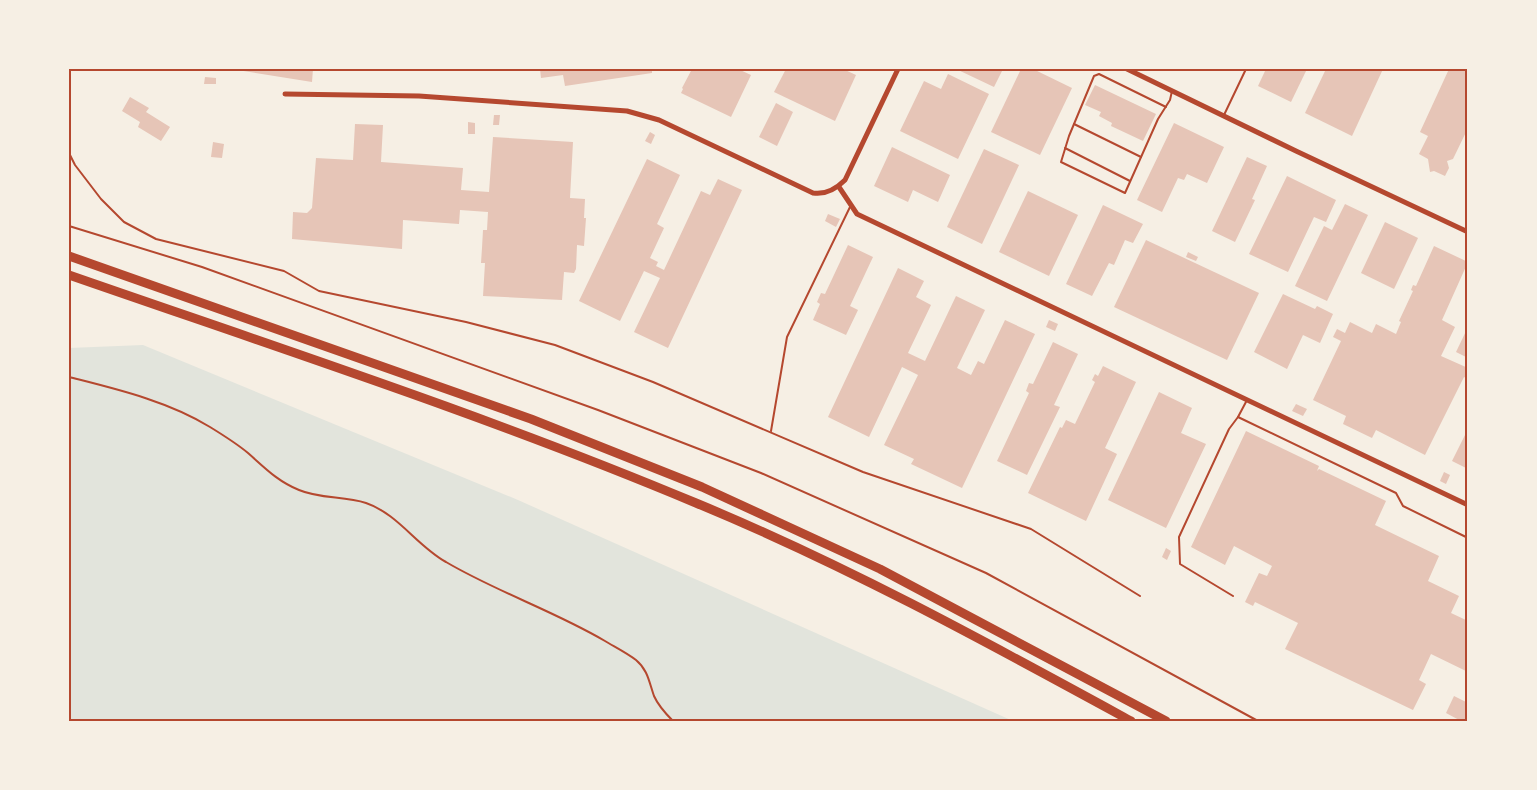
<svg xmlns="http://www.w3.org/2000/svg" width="1537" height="790" viewBox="0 0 1537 790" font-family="'Nunito Sans',sans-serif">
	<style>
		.green { fill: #e2e4dc }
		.building { fill: #e6c5b7 }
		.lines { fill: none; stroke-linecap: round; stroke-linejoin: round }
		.path { stroke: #b5482f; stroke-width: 2 }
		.service { stroke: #b5482f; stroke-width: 2 }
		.minor { stroke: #b5482f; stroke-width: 5 }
		.motorway { stroke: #b5482f; stroke-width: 9 }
		.neatline { fill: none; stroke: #b5482f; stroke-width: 2 }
	</style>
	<rect width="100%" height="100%" fill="#f6efe4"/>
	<polygon class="green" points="143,345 518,500 1013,721 69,721 69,348"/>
	<g class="building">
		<polygon points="231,69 313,69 312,82"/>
		<polygon points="540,69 652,69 652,73 565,86 563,75 541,78"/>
		<polygon points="692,69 738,69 751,75 731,117 681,93 683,89 682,88"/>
		<polygon points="786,69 843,69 856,75 835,121 774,92"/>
		<polygon points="956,69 1003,69 994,87"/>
		<polygon points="1021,69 1033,69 1072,88 1040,155 991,132"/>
		<polygon points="1266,69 1307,69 1291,102 1258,86"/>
		<polygon points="1326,69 1383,69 1352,136 1305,113"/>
		<polygon points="1449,69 1468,69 1468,128 1453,159 1447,161 1449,168 1445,176 1434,171 1430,172 1428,159 1419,154 1428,136 1420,132"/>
		<polygon points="948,74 989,94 958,159 900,131 924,81 941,89"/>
		<polygon points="205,77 216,78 216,84 204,84"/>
		<polygon points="1095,85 1156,114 1143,141 1111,126 1112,123 1099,116 1101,112 1085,105"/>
		<polygon points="130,97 149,108 146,112 170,127 161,141 138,127 140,122 122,111"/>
		<polygon points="776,103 793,112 777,146 759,137"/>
		<polygon points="494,115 500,115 499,125 493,125"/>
		<polygon points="468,122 475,123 475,134 468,134"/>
		<polygon points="1174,123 1224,147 1207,183 1187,174 1184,180 1178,178 1162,212 1137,200"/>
		<polygon points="355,124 383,125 381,162 463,168 461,190 489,192 493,137 573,142 570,198 585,199 584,218 586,218 584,246 577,245 576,269 574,273 564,272 562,300 483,296 485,263 481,263 482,248 483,230 487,230 488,212 460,210 459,224 403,220 402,249 292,239 293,212 307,213 312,208 316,158 353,160"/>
		<polygon points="650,132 655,135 651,144 645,141"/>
		<polygon points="213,142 224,144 222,158 211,157"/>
		<polygon points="892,147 950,175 938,202 913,190 908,202 874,186"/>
		<polygon points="984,149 1019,165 982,244 947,227"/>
		<polygon points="1247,157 1267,166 1252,199 1255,200 1235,242 1212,231"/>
		<polygon points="647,159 680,175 657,224 664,228 650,258 658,262 656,266 664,270 701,191 710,195 718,179 742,190 668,348 634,332 660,278 644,271 620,321 579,301"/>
		<polygon points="1287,176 1336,200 1326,222 1314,217 1288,272 1249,254"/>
		<polygon points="1028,191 1078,215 1049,276 999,252"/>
		<polygon points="1345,204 1368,215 1327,301 1295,286 1324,226 1332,230"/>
		<polygon points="1103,205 1143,224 1133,243 1125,240 1114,265 1109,263 1092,296 1066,284"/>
		<polygon points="828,214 840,219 836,227 825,221"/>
		<polygon points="1385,222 1418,238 1394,289 1361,273"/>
		<polygon points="1146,240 1259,293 1227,360 1114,307"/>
		<polygon points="848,245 873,257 850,306 858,310 846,335 813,320 820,304 817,302 821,293 825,294"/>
		<polygon points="1434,246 1468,262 1442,320 1455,327 1441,356 1468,368 1468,379 1464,377 1425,455 1376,430 1372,438 1343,424 1346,416 1313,400 1341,341 1333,337 1337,329 1345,333 1350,322 1372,333 1376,324 1396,334 1401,322 1399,321 1413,291 1411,290 1413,285 1416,286"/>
		<polygon points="1188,252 1198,257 1196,261 1186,257"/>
		<polygon points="898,268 924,281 916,297 931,305 908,353 925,361 956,296 985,310 957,368 971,375 978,361 984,364 1005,320 1035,334 962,488 911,464 914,459 884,445 918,375 902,367 869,437 828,417"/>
		<polygon points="1283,294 1315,309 1317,306 1333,314 1320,343 1303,335 1287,369 1254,352"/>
		<polygon points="1049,320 1058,324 1055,331 1046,327"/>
		<polygon points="1468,327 1468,358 1456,352"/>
		<polygon points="1053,342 1078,354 1054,405 1060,407 1027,475 997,461 1029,393 1026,391 1029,383 1033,384"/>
		<polygon points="1103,366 1136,382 1105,448 1117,454 1086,521 1028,493 1060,427 1062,428 1066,420 1075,424 1095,382 1092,380 1095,374 1098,376"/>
		<polygon points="1159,392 1192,408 1181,433 1206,444 1166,528 1108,500"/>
		<polygon points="1296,404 1307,409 1303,416 1292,411"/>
		<polygon points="1468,429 1468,469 1452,461"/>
		<polygon points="1246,431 1319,466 1317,471 1319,469 1386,501 1375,525 1439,556 1428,581 1459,596 1451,613 1468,621 1468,672 1431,654 1419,680 1426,684 1413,710 1285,649 1298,623 1255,602 1253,606 1245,602 1259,573 1267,576 1272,566 1234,546 1225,565 1191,547"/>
		<polygon points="1444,472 1450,475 1446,484 1440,481"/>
		<polygon points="1166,548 1171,551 1167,560 1162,557"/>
		<polygon points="1454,696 1468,703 1468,721 1461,721 1446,713"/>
	</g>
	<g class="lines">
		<g class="path">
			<polyline points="69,226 202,267 598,410 761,473 986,573 1258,721"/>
			<path d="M69 377C116 389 168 401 210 427 223 435 236 443 248 453 264 467 277 481 299 490 320 499 344 496 366 503 398 514 417 546 446 562 497 592 554 611 605 641 615 647 627 653 636 660 648 670 649 682 654 696 658 705 666 714 673 721"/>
		</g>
		<g class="service">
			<polyline points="1166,107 1099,74 1094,76 1069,136 1061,162 1125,193 1158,119 1170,100 1172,91"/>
			<polyline points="1224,115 1246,69"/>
			<polyline points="1074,124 1141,157"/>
			<polyline points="1065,148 1130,181"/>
			<polyline points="69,153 75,165 101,199 124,222 156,239 284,271 319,291 466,322 555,345 653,382 863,472 1031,529 1140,596"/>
			<polyline points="1247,400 1238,417 1396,493 1403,506 1468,538"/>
			<polyline points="771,431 787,337 850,207"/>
			<polyline points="1233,596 1180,564 1179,537 1229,429 1238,417"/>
		</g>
		<g class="minor">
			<polyline points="1127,69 1296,151 1468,232"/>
			<path d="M285 94 419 96 627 111 659 120 813 193C826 195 836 189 845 180L898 69"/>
			<polyline points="839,187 857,214 1468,505"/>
		</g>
		<g class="motorway">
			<polyline points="69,256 531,419 702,487 880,569 1166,721"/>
			<path d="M69 275C279 348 491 417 696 503 846 565 988 643 1131 721"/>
		</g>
	</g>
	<rect width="1537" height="790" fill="none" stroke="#f6efe4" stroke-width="141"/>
	<rect x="70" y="70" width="1396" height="650" class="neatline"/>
</svg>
